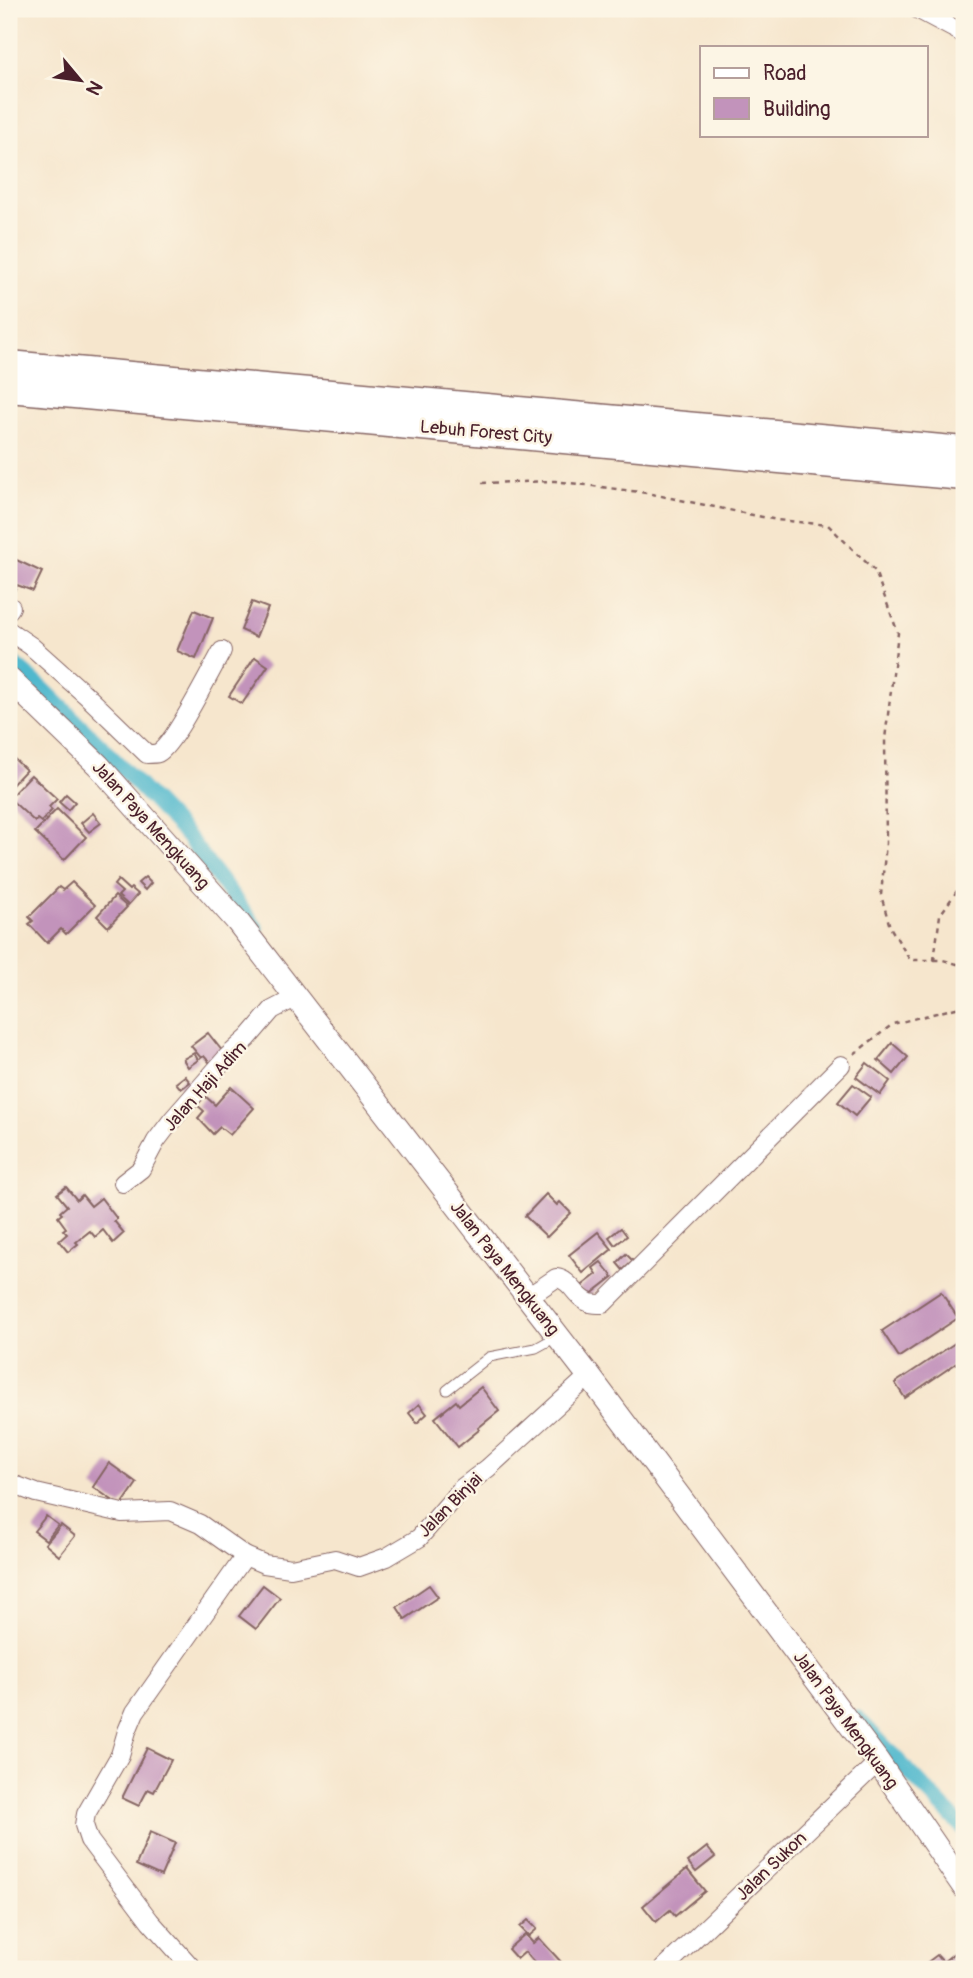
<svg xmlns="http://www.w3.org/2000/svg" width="973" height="1978" viewBox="0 0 973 1978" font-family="Pangolin,sans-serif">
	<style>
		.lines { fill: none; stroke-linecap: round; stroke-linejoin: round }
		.canal { stroke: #4fb8cd; stroke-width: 16 }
		.building { fill: #c293bb }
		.service-casing { stroke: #866564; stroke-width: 11 }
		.minor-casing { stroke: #866564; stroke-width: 20 }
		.tertiary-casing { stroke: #866564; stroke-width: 25 }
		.primary-casing { stroke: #866564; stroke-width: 31 }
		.path { stroke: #866564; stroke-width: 2.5; stroke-dasharray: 5 5; stroke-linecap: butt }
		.service { stroke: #fff; stroke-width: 9 }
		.minor { stroke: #fff; stroke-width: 18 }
		.tertiary { stroke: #fff; stroke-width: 23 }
		.primary { stroke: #fff; stroke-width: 28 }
		.labels { text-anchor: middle; stroke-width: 5; stroke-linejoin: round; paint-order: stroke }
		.street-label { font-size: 18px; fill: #4a1f2b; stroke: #fcf5e5 }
	</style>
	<rect width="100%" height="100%" fill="#fcf5e5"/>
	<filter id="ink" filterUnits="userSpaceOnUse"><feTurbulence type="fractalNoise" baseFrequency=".0143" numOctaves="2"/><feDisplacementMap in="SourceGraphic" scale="14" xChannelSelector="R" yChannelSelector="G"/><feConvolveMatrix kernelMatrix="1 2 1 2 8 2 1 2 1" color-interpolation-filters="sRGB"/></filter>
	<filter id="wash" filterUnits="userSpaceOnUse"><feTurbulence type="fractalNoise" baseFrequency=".00686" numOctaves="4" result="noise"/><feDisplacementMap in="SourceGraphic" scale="28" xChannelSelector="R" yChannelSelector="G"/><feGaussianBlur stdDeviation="1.57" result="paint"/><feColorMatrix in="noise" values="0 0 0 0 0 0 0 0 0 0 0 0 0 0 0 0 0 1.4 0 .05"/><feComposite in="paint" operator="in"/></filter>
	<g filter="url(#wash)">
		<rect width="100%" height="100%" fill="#f6e6cd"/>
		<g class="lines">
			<g class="canal">
				<polyline points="9,660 42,688 102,747 187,836 256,928"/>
				<polyline points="857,1718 964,1829"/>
			</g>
		</g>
		<g id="blocks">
			<g class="building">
				<polygon points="10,557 42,572 33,591 17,585 9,601"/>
				<polygon points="252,602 268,608 256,637 241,630"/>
				<polygon points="194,610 213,618 196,659 177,651"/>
				<polygon points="255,657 268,666 242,704 229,696"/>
				<polygon points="9,754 26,770 9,788"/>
				<polygon points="31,775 57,799 49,807 52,810 41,822 37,819 35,822 9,798"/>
				<polygon points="66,794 75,802 68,810 59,802"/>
				<polygon points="57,809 86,837 64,860 35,832"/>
				<polygon points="93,813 101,823 89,832 81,823"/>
				<polygon points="145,877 151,883 145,890 138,883"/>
				<polygon points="118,880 129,890 131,888 138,894 128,905 118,896 122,892 114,885"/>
				<polygon points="72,882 95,905 66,934 61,929 47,943 29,924 33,921 29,917 59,887 63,890"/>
				<polygon points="115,896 127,907 108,927 97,916"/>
				<polygon points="208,1033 223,1052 210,1063 204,1056 201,1058 191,1046"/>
				<polygon points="892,1043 908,1057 894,1074 878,1060"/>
				<polygon points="194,1053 198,1060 188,1067 183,1059"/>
				<polygon points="867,1063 890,1081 880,1095 856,1077"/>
				<polygon points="185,1076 190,1082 181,1089 176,1083"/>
				<polygon points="853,1084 871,1097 855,1116 838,1102"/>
				<polygon points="231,1087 254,1108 230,1135 220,1127 213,1134 198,1118 204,1111 197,1105 205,1096 215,1105"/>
				<polygon points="66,1187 77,1200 82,1195 91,1206 101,1198 117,1219 114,1221 124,1233 113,1243 103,1230 95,1237 90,1231 76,1242 78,1244 68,1252 59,1241 67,1234 63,1230 66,1228 58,1217 62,1214 60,1212 67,1206 57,1194"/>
				<polygon points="546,1194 557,1205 560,1202 571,1213 547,1237 525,1216"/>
				<polygon points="621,1228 627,1236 615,1245 609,1237"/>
				<polygon points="598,1232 612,1249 583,1273 569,1255"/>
				<polygon points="626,1254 633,1261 623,1270 617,1263"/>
				<polygon points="601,1262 613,1277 586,1298 579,1288 597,1274 593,1268"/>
				<polygon points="941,1292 958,1318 899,1357 882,1331"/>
				<polygon points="964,1337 964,1358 905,1398 895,1383"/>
				<polygon points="481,1387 499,1411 478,1428 479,1430 458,1447 435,1418 456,1401 459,1405"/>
				<polygon points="419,1404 427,1414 417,1423 409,1413"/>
				<polygon points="109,1463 137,1483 121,1506 93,1487"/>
				<polygon points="46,1516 58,1525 46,1540 34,1531"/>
				<polygon points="61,1525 75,1536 59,1556 45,1544"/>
				<polygon points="263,1585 280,1598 256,1629 239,1616"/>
				<polygon points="429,1585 438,1597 405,1619 397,1607"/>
				<polygon points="147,1748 171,1760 154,1792 148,1789 139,1806 122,1798"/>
				<polygon points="150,1832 175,1843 161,1876 136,1865"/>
				<polygon points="707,1847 715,1857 696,1872 688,1862"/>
				<polygon points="687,1869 705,1891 675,1916 670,1910 656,1922 643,1906"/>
				<polygon points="528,1920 537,1929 529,1936 520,1927"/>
				<polygon points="525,1934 533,1943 539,1938 562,1963 555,1969 532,1969 537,1965 525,1952 517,1959 508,1949"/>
				<polygon points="958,1950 964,1958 964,1969 923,1969 921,1967 937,1955 943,1962"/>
			</g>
		</g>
	</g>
	<g filter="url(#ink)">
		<use href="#blocks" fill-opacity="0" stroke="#866564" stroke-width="2"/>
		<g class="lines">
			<defs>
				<polyline id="service" points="447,1390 489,1357 536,1348 556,1337"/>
				<g id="minor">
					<polyline points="917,9 964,34"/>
					<polyline points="9,610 11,607"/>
					<path d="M9 631 31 646 87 696 147 754C151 754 155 754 158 753 174 745 211 670 222 651"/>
					<polyline points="123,1183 141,1169 156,1141 172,1120 227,1057 248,1038 272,1010 295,998"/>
					<path d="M528 1297 556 1278C572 1280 575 1298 590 1303 594 1304 599 1304 603 1304L841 1065"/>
					<polyline points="9,1483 36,1493 122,1513 170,1511 200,1524 245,1556 264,1564 291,1568 335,1559 359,1567 387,1557 419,1538 462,1488 488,1468 589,1376"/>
					<polyline points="193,1969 150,1921 89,1840 84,1825 86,1814 120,1755 127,1731 135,1712 245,1556"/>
					<polyline points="663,1969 878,1762"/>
				</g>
				<polyline id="tertiary" points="9,679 98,765 237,921 589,1376 878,1762 964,1887"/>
				<g id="primary">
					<polyline points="9,365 964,451"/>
					<polyline points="9,388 964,476"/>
				</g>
			</defs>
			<use href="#service" class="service-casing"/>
			<use href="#minor" class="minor-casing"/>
			<use href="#tertiary" class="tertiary-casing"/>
			<use href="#primary" class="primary-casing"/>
			<g class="path">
				<polyline points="482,483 555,481 647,493 777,520 828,525 875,571 898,633 885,739 886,843 881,895 890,927 910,960 943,960 964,966"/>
				<polyline points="934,960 940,915 964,881"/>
				<polyline points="854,1054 893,1024 964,1006"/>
			</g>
			<use href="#service" class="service"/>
			<use href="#minor" class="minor"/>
			<use href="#tertiary" class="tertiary"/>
			<use href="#primary" class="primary"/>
		</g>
	</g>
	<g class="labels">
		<g class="street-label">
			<text transform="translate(486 432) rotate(5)" y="6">Lebuh Forest City</text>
			<text transform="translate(151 825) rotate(48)" y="6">Jalan Paya Mengkuang</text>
			<text transform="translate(205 1086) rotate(-48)" y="6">Jalan Haji Adim</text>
			<text transform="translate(505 1268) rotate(52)" y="6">Jalan Paya Mengkuang</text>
			<text transform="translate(450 1505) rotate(-45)" y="6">Jalan Binjai</text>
			<text transform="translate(846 1720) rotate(54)" y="6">Jalan Paya Mengkuang</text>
			<text transform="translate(771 1866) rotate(-44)" y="6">Jalan Sukon</text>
		</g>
	</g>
	<rect width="973" height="1978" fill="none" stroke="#fcf5e5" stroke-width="35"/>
	<rect x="700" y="46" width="228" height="91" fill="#fcf5e5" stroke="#b59f9b" stroke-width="2"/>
	<rect x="714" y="68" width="35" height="10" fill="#ffffff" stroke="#b59f9b" stroke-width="2"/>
	<text x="763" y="80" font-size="21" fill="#4a1f2b">Road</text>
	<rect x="714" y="98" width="35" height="21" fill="#c293bb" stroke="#b59f9b" stroke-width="2"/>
	<text x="763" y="116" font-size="21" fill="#4a1f2b">Building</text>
	<g transform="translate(80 80) rotate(119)" stroke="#fcf5e5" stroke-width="5" paint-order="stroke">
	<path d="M0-5L12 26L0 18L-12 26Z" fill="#4a1f2b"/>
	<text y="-10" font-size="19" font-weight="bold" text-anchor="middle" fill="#4a1f2b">N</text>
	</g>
</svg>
